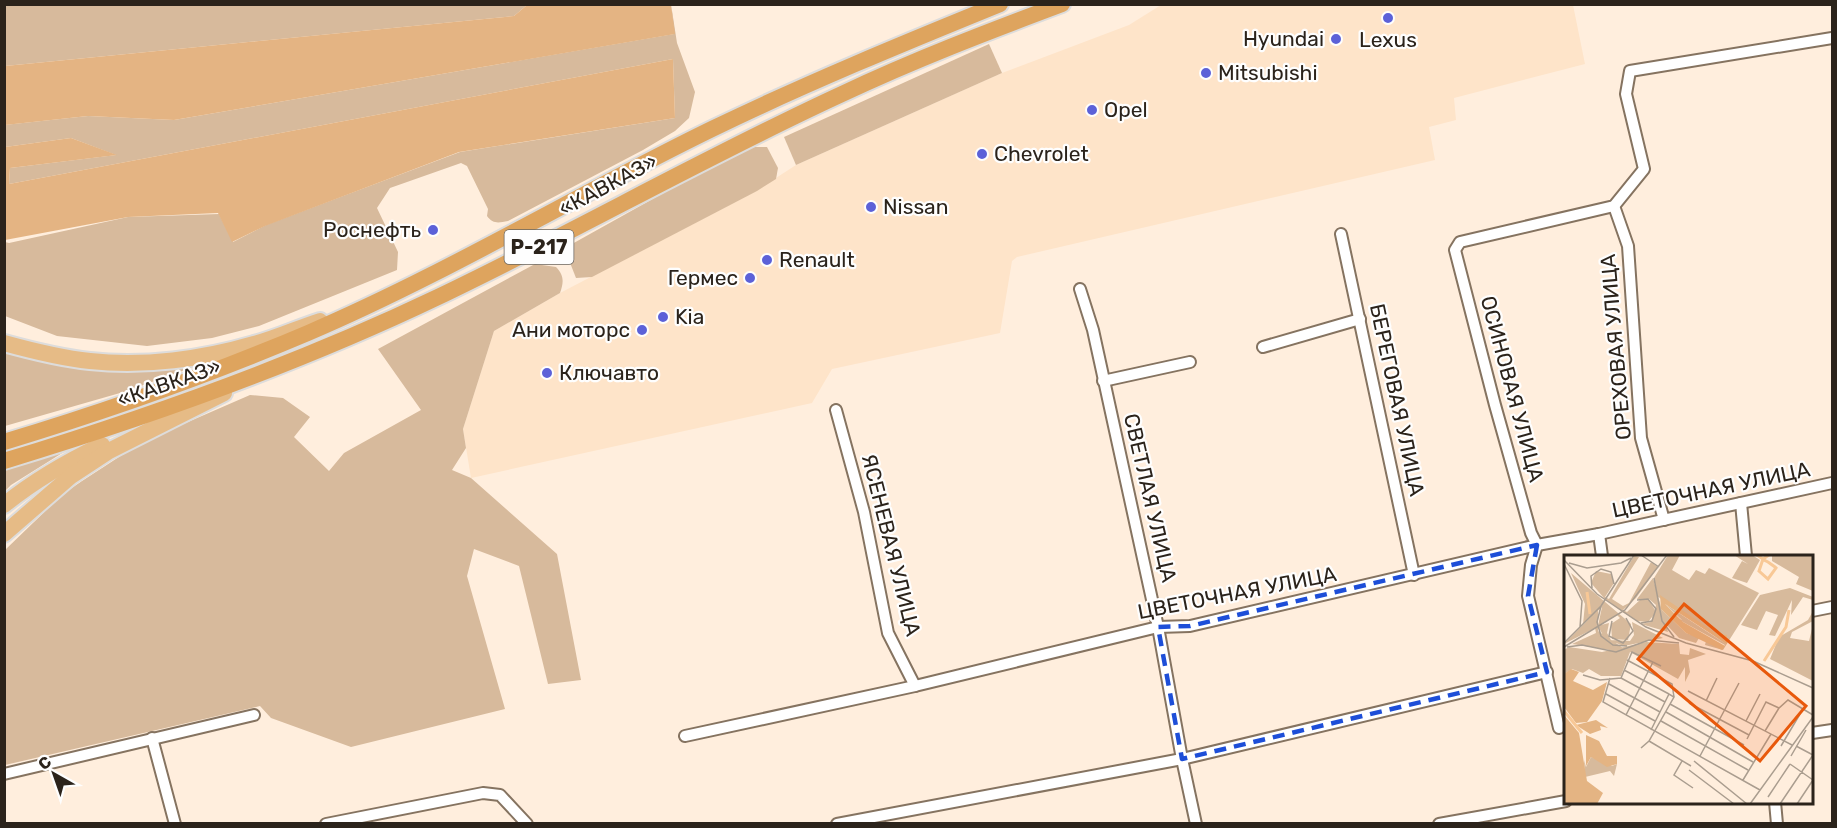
<svg xmlns="http://www.w3.org/2000/svg" width="1837" height="828" viewBox="0 0 1837 828" font-family="Rubik,sans-serif">
	<style>
		.built { fill: #fee4c9 }
		.green { fill: #d7ba9c }
		.forest { fill: #e4b483 }
		.lines { fill: none; stroke-linecap: round; stroke-linejoin: round }
		.minor-casing { stroke: #857360; stroke-width: 14 }
		.primary-casing { stroke: #dddcdb; stroke-width: 20 }
		.trunk-casing { stroke: #dddcdb; stroke-width: 20 }
		.minor { stroke: #fff; stroke-width: 10 }
		.primary { stroke: #e6bb86; stroke-width: 16 }
		.trunk { stroke: #dea45e; stroke-width: 16 }
		.marked { fill: none; stroke: #1d4ed8; stroke-width: 4.5; stroke-dasharray: 12 8; stroke-linejoin: round }
		.poi-dot { fill: #5c61d8; stroke: #fefefe; stroke-width: 2 }
		.labels { text-anchor: middle; stroke-width: 4.5; stroke-linejoin: round; paint-order: stroke }
		.shield { fill: #fefefe; stroke: #6a655f; stroke-width: 1.5 }
		.shield-label { font-size: 20px; font-weight: bold; fill: #2b231b }
		.poi-label { font-size: 21px; fill: #2b231b; stroke: #fefefe; text-anchor: start }
		.street-label { font-size: 21px; fill: #2b231b; stroke: #fefefe }
		.inset-river { fill: none; stroke: #f8c896; stroke-width: 3 }
		.inset-road { fill: none; stroke: #aa9d8f; stroke-width: 1.5 }
		.view { fill: #e8590c; fill-opacity: 0.15; stroke: #e8590c; stroke-width: 3 }
		.inset-edge { fill: none; stroke: #2b231b; stroke-width: 3 }
	</style>
	<rect width="100%" height="100%" fill="#fed"/>
	<polygon class="built" points="1161,5 1573,5 1585,64 1454,98 1456,120 1429,127 1435,160 1017,257 1012,261 1000,333 832,369 812,403 471,478 463,429 494,331 560,293 756,191 796,165 1002,73 1129,25"/>
	<g class="green">
		<path d="M671 4 677 43 695 92 689 118 675 131 643 150 508 221C498 223 493 224 487 216L488 209 467 166 461 163 390 188 377 208 398 252 397 270 259 326 212 338 147 346 57 336 5 316V242L9 243 128 217 219 214 233 242 266 225 460 152 675 118 673 59 9 184 10 168 116 155 71 138 5 147 4 125 88 116 174 120 674 34Z"/>
		<polygon points="5,5 527,5 514,16 5,66"/>
		<polygon points="989,44 1002,73 796,165 784,137"/>
		<polygon points="753,147 767,147 778,168 776,179 757,191 592,277 576,278 567,255 572,244 735,153"/>
		<path d="M535 264 556 267C564 275 564 282 560 293L494 331 463 429 466 448 452 470 471 478 557 554 581 680 548 684 519 566 474 549 467 576 505 709 351 747 271 718 260 706 5 765V550L63 494 82 481 142 442 250 395 283 398 310 417 294 437 329 471 344 453 421 410 378 349Z"/>
		<polygon points="4,349 207,362 127,391 5,426"/>
		<polygon points="67,450 11,485 5,491 5,468"/>
	</g>
	<g class="forest">
		<polygon points="527,5 671,5 675,34 174,120 88,116 5,125 5,66 514,16"/>
		<polygon points="673,59 675,118 459,152 265,226 232,242 218,213 128,217 5,240 5,147 71,138 117,155 10,168 9,184"/>
	</g>
	<g class="lines">
		<defs>
			<g id="minor">
				<polyline points="1614,206 1628,246 1641,438 1664,520"/>
				<polyline points="1341,234 1414,575"/>
				<polyline points="1080,289 1093,330 1158,627 1182,759 1196,824"/>
				<polyline points="1263,347 1360,319"/>
				<polyline points="1103,381 1190,362"/>
				<polyline points="836,410 864,512 888,633 915,686"/>
				<polyline points="1741,503 1746,556"/>
				<polyline points="1599,534 1602,556"/>
				<polyline points="1812,611 1832,607"/>
				<polyline points="1559,728 1528,596 1531,565 1537,545 1531,533 1495,405 1455,250 1460,242 1614,206 1644,169 1626,94 1630,71 1832,38"/>
				<polyline points="1812,733 1832,730"/>
				<polyline points="685,736 915,686 1158,627 1190,626 1537,545 1599,534 1832,483"/>
				<polyline points="152,738 175,824"/>
				<polyline points="4,774 254,715"/>
				<polyline points="1775,802 1777,824"/>
				<polyline points="326,824 483,793 500,795 527,824"/>
				<polyline points="837,824 1182,759 1547,672"/>
				<polyline points="1439,824 1566,801"/>
			</g>
			<g id="primary">
				<path d="M4 343C33 351 61 358 90 361 144 367 203 359 254 344 277 338 298 328 320 321"/>
				<path d="M4 505C35 480 66 462 102 445"/>
				<polyline points="4,534 71,476 109,451 224,393"/>
			</g>
			<g id="trunk">
				<path d="M4 442C107 411 209 375 308 333 448 273 578 194 714 128 807 83 904 43 1000 4"/>
				<path d="M4 461C152 416 298 364 438 297 574 232 705 157 842 94 914 60 987 32 1062 4"/>
			</g>
		</defs>
		<use href="#minor" class="minor-casing"/>
		<use href="#primary" class="primary-casing"/>
		<use href="#trunk" class="trunk-casing"/>
		<use href="#minor" class="minor"/>
		<use href="#primary" class="primary"/>
		<use href="#trunk" class="trunk"/>
	</g>
	<path class="marked" d="M1537 545 1528 596 1547 672 1182 759 1158 627 1190 626Z"/>
	<g class="poi-dot">
		<circle cx="1388" cy="18" r="6"/>
		<circle cx="1336" cy="39" r="6"/>
		<circle cx="1206" cy="73" r="6"/>
		<circle cx="1092" cy="110" r="6"/>
		<circle cx="982" cy="154" r="6"/>
		<circle cx="871" cy="207" r="6"/>
		<circle cx="433" cy="230" r="6"/>
		<circle cx="767" cy="260" r="6"/>
		<circle cx="750" cy="278" r="6"/>
		<circle cx="663" cy="317" r="6"/>
		<circle cx="642" cy="330" r="6"/>
		<circle cx="547" cy="373" r="6"/>
	</g>
	<g class="labels">
		<rect class="shield" x="504.5" y="230" width="69" height="34" rx="4.5"/>
		<g class="shield-label">
			<text x="539" y="254">Р-217</text>
		</g>
		<g class="poi-label">
			<text x="1324" y="46" text-anchor="end">Hyundai</text>
			<text x="1388" y="47" text-anchor="middle">Lexus</text>
			<text x="1218" y="80">Mitsubishi</text>
			<text x="1104" y="117">Opel</text>
			<text x="994" y="161">Chevrolet</text>
			<text x="883" y="214">Nissan</text>
			<text x="421" y="237" text-anchor="end">Роснефть</text>
			<text x="779" y="267">Renault</text>
			<text x="738" y="285" text-anchor="end">Гермес</text>
			<text x="675" y="324">Kia</text>
			<text x="630" y="337" text-anchor="end">Ани моторс</text>
			<text x="559" y="380">Ключавто</text>
		</g>
		<g class="street-label">
			<text transform="translate(608 185) rotate(-28)" y="7">«КАВКАЗ»</text>
			<text transform="translate(1616 347) rotate(-95)" y="7">ОРЕХОВАЯ УЛИЦА</text>
			<text transform="translate(169 383) rotate(-19)" y="7">«КАВКАЗ»</text>
			<text transform="translate(1512 389) rotate(75)" y="7">ОСИНОВАЯ УЛИЦА</text>
			<text transform="translate(1397 400) rotate(78)" y="7">БЕРЕГОВАЯ УЛИЦА</text>
			<text transform="translate(1711 490) rotate(-12)" y="7">ЦВЕТОЧНАЯ УЛИЦА</text>
			<text transform="translate(1150 498) rotate(77)" y="7">СВЕТЛАЯ УЛИЦА</text>
			<text transform="translate(891 545) rotate(76)" y="7">ЯСЕНЕВАЯ УЛИЦА</text>
			<text transform="translate(1237 593) rotate(-11)" y="7">ЦВЕТОЧНАЯ УЛИЦА</text>
		</g>
	</g>
	<g transform="translate(1564 555)">
		<rect width="249" height="249" fill="#fed"/>
		<path d="M104 0H116L108 15 125 25 132 15 141 19 145 13 195 38 159 95 141 90 142 86 135 83 132 88 115 83 101 68 97 54 122 78 142 85 158 94 161 90 110 62 118 65 101 49 162 89 93 41 90 23ZM170 0H188L196 5 183 28 168 23 178 6 184 9ZM208 0H249V36L232 29 235 22 208 6ZM70 1 75 2 48 44 59 51 65 48 87 7 94 12 72 43 59 55 63 57 77 44 85 45 92 57 84 67 73 66 57 56 40 43 27 28 32 16 47 19 50 28 41 42 45 44ZM7 18 67 69 64 85 48 84 47 69 56 63 53 60 37 70 45 68 43 78 47 85 66 86 70 80 68 67 99 83 60 91 41 84 34 71 38 52 19 69 21 49ZM89 23 104 77 77 69 87 67 92 50 85 44H73ZM226 33 249 42V45L239 42 227 60 228 45 211 81 205 80 214 60 202 56 193 75 177 70 196 40ZM34 55V76L59 93 52 96 8 89 32 78 31 73 0 89ZM249 56V66L228 77 226 83 245 86 249 70V126L206 104 215 82 244 65ZM82 87 115 89 116 99 125 100 126 93 142 99 124 105 126 117 121 127V112L114 124 66 97 57 121H37L25 114 19 118 8 114 0 119V95L5 92 38 97ZM27 202 48 211 53 209 50 221 46 216 21 222 20 205 22 212Z" fill="#d7ba9c"/>
		<path d="M96 40 153 79 163 80V89L101 49 119 67 161 91 158 95 122 78 97 54ZM7 114 15 117 9 126 29 135 43 127 38 146 23 167 12 168 0 152V119ZM0 160 15 178 23 226 39 238 33 249H0ZM32 165 44 173 36 171 37 175 26 179 12 170ZM22 180 35 186 43 201H53V209L43 212 27 202 22 211Z" fill="#e4b483"/>
		<path class="inset-river" d="M193 0 199 4 200 5 204 7 211 12 212 13 204 24 195 16 199 4 205 0M23 37 26 59M200 106 222 72 225 55M0 156 18 178"/>
		<path class="inset-road" d="M77 0 95 12M0 5 33 39 82 72 122 88 189 106 249 133M5 8 23 13 57 8 67 3M0 9 18 46 16 72M90 23 98 66 110 82M28 33 27 21 37 14 47 17 50 29M73 45 84 44 92 54 88 66 77 68M37 51 33 67 37 81 49 90 63 91M48 66 45 81 59 88 69 76 62 63M0 88 37 51 70 0M0 92 61 55 103 0M3 92 18 90 52 97 85 85 115 88M63 105 108 129 110 142M60 115 105 139M19 120 36 125 57 123 68 97 97 111M46 123 39 147 196 235M57 123 101 147M45 129 96 157M124 136 228 190M42 139 91 166M142 146 153 123M125 148 185 180M106 149 180 190M102 157 189 207M62 160 89 107M97 166 184 215M182 166 196 139M201 176 215 153M183 184 202 147 215 153 224 145 249 160M85 186 127 211M217 191 236 159M232 191 249 200M77 193 85 186 110 142 105 139 87 175M136 201 175 128M227 201 242 175M118 206 110 220 129 233M130 206 183 249M226 209 249 225M125 215 170 249M179 225 207 179M204 242 226 209M186 249 249 162M216 249 249 200M233 249 249 225"/>
		<path class="view" d="M120 49 242 151 196 206 74 104Z"/>
		<rect width="249" height="249" class="inset-edge"/>
	</g>
	<rect width="1837" height="828" fill="none" stroke="#2b231b" stroke-width="12"/>
	<g transform="translate(54 774) rotate(320)" stroke="#fefefe" stroke-width="4.5" paint-order="stroke">
	<path d="M0-4.5L10 22L0 15L-10 22Z" fill="#2b231b"/>
	<text y="-9" font-size="16" font-weight="bold" text-anchor="middle" fill="#2b231b">С</text>
	</g>
</svg>
